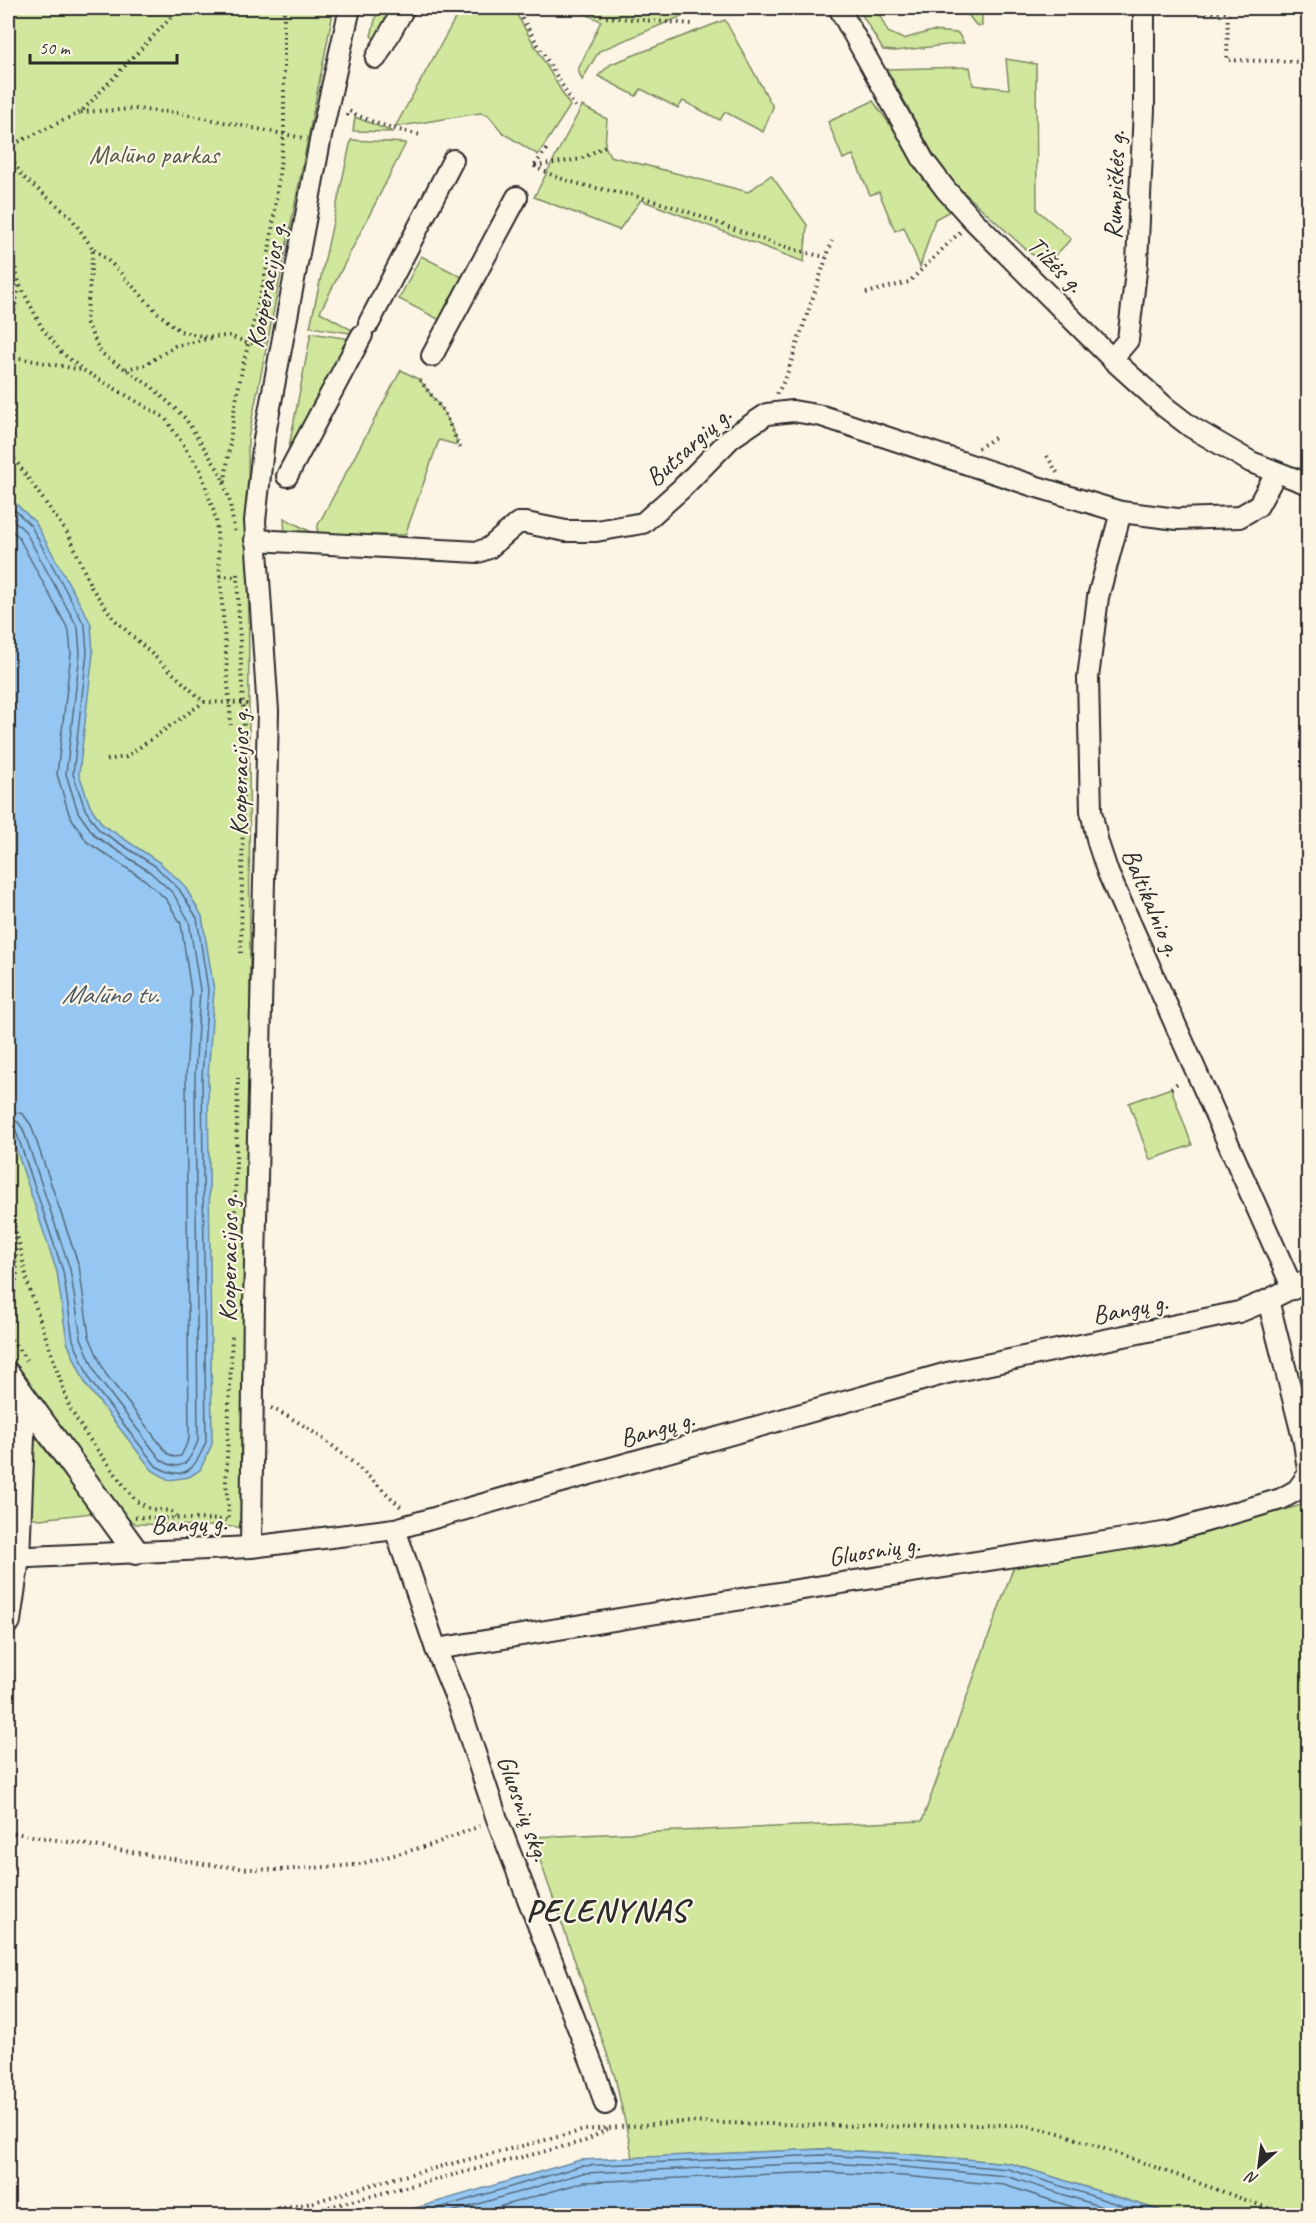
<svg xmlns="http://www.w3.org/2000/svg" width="1316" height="2223" viewBox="0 0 1316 2223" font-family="Caveat,sans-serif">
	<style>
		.green { fill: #d0e79d; stroke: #7e8964; stroke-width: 1.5 }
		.water { fill: #95c7f2; stroke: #6b89a2; stroke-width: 1.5 }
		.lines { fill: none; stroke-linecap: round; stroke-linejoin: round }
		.shore { stroke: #55697b; stroke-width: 1.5 }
		.minor-casing { stroke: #2b2b2b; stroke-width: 24 }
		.major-casing { stroke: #2b2b2b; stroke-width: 28 }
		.path { stroke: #2b2b2b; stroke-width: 4; stroke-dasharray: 1.5 4.5; stroke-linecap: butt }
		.minor { stroke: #fcf5e5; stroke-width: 20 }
		.major { stroke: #fcf5e5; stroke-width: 24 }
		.labels { text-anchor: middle; stroke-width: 4.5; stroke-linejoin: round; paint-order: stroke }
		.park-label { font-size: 26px; fill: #545a48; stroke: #fcf5e5 }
		.street-label { font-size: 26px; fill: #2b2b2b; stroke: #fcf5e5 }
		.water-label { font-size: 27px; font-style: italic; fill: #4b5a67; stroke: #fcf5e5 }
		.district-label { font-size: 32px; font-weight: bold; letter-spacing: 1.5px; fill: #2b2b2b; stroke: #fcf5e5 }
	</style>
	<rect width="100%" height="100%" fill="#fcf5e5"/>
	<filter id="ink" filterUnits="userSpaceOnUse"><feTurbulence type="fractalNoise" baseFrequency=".0167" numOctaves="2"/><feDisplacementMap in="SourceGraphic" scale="12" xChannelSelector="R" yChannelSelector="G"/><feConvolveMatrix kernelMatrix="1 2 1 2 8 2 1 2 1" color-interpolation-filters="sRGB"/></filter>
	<g filter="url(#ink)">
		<g class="green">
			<polygon points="8,8 334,8 248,439 250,992 240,1527 136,1524 124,1517 8,1357"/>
			<polygon points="378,8 395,8 377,41 371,36"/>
			<polygon points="461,8 513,8 570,106 538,155 503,133 488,115 480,113 395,127"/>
			<polygon points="573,8 701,8 599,51 582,80 578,70 601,21"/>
			<polygon points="858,8 876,8 888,32 903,39 932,31 958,33 964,43 895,51 883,50"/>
			<polygon points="963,8 982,8 982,26 976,25"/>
			<polygon points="725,20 773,107 763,132 725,112 720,120 683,101 678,108 641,89 636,96 598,76 611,64"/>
			<polygon points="1006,59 1036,64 1037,210 1071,239 1050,261 1031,254 944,174 887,69 970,67 973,85 1009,89"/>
			<polygon points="873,101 952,210 935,219 920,267 904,227 895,231 879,192 870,195 853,155 843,159 828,122"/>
			<polygon points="582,106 607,119 605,146 610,156 748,192 771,175 807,225 804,262 641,200 619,230 534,197"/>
			<polygon points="355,117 393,132 353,131"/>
			<polygon points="351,140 406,143 320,312 352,330 350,333 310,327"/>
			<polygon points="421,256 466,279 442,321 399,299"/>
			<polygon points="311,333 351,339 288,452"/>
			<polygon points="401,370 420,380 444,412 456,437 457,445 439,440 405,535 317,535 318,525"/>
			<polygon points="284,518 311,532 310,537 285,535"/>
			<polygon points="1171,1088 1192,1145 1150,1160 1129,1103"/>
			<polygon points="35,1438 38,1440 93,1513 40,1519 29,1517 32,1442"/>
			<polygon points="1308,1503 1308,2215 1174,2215 1009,2163 905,2154 823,2149 633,2158 615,2077 532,1837 922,1821 1014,1566 1175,1542"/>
		</g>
		<g class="water">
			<polygon points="8,490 14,502 35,522 91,624 93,653 79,774 90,806 103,825 159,862 184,885 202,916 214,990 208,1077 212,1444 200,1470 189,1477 169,1480 152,1470 86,1385 67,1342 57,1272 8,1125"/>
			<polygon points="823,2149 905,2154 1009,2163 1174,2215 392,2215 580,2160"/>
		</g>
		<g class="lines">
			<g class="shore">
				<path d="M8 503 31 526 85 626 87 653 73 774 85 809 99 830 155 866 179 889 197 918 208 990 202 1077 206 1442C195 1469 185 1483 156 1466L91 1382 73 1340 63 1271 16 1131 13 1127 8 1126"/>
				<path d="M8 515 25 531 78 628 80 653 66 774 78 812 95 836 150 872 173 893 189 921 200 990 195 1077 198 1441C190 1461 183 1474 161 1460L98 1378 81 1338 70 1269 23 1129 18 1122 8 1119"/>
				<polyline points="8,527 18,536 69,631 71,653 57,774 69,814 87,842 145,880 166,899 181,924 191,991 186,1077 189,1439 181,1456 174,1457 167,1453 105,1373 89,1336 79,1266 31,1125 23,1114 8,1110"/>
				<polyline points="412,2216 581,2166 823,2155 905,2160 1008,2169 1154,2216"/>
				<polyline points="438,2216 583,2173 823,2163 904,2167 1006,2176 1130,2216"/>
				<polyline points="468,2216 584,2182 823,2172 904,2176 1004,2185 1100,2216"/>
			</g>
			<defs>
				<g id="minor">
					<polyline points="839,8 924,161 946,190 973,220 1112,359 1165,407 1191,427 1251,462 1308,484"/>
					<polyline points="376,58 404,8"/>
					<polyline points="369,323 453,160"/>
					<polyline points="432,356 517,197"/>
					<polyline points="1112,359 1128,340 1137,263 1144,109 1144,8"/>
					<polyline points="287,476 362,335"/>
					<polyline points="1121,512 1098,597 1088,678 1091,811 1098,843 1108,873 1293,1289"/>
					<polyline points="255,540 478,552 489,548 518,523 526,523 566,531 596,531 643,523 681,489 731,438 767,414 793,411 822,416 1034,486 1121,512 1177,519 1239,517 1258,506 1276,473"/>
					<polyline points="1268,1300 1304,1442 1308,1470"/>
					<polyline points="395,1529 436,1649 460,1708 497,1819 594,2069 605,2104"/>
					<polyline points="251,1547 254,1305 268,711 255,521 264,439 321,136 350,8"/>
					<polyline points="8,1558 251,1547 395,1529 947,1373 1239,1312 1268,1300 1308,1280"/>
					<polyline points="436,1649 797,1590 1169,1532 1281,1499 1297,1490 1308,1475"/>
				</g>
				<g id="major">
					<polyline points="8,1375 136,1552"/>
					<polyline points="8,1621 17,1558 22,1436 18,1390"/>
				</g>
			</defs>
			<use href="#minor" class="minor-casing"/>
			<use href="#major" class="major-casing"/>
			<g class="path">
				<polyline points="516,8 575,107"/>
				<polyline points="584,8 606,17 692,24"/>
				<polyline points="1228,8 1227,60 1308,62"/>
				<polyline points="1164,9 1228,13"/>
				<polyline points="518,11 553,8"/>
				<polyline points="81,112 134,109 179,113 303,138"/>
				<path d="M347 116 349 111C372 123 395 130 421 135"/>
				<polyline points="8,147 81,112 180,8"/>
				<polyline points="8,153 22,176 70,216 93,249 86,322 101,353 152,387 185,418 221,474 229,498 235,534"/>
				<polyline points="535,165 549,146"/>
				<path d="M534 166C571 187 604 188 643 198 705 214 763 245 826 257"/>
				<polyline points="535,166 581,159 605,146"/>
				<polyline points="8,239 19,283 42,328 61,352 83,370 165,418 200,469 216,519 231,725"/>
				<polyline points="94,249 112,264 158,313 180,331 205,337 230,336 248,343 265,343"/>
				<polyline points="19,286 12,321 13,457 70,537 91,587 114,619 204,702 242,703 250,705"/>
				<polyline points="866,293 909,282 960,232"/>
				<polyline points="8,356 82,370"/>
				<polyline points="126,369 145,365 175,346 211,338"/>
				<polyline points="420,380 444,412 461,450"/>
				<polyline points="777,394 786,377 832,241"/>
				<polyline points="978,448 998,436"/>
				<polyline points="1047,456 1058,474"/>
				<polyline points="225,482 233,417 242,369 266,272 273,224 284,134 284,8"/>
				<polyline points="237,574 244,730 241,953"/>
				<polyline points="220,576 238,577"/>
				<polyline points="107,760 126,757 204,702"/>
				<polyline points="1171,1088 1180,1081"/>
				<polyline points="8,1203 20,1247 28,1284 70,1409 87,1436 135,1500 150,1509 171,1511 178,1519"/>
				<polyline points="234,1247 238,1078"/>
				<polyline points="8,1334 17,1272 14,1231"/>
				<polyline points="8,1335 28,1362"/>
				<path d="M271 1408C323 1432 361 1469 402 1508"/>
				<polyline points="135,1517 188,1519"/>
				<polyline points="189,1519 229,1520 226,1482 232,1336"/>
				<polyline points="8,1832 204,1864 249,1869 280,1870 356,1865 431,1845 480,1826"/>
				<polyline points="224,2216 307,2204 395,2178 585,2130 678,2122 912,2127 983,2124 1027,2126 1063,2134 1290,2216"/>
				<polyline points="282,2216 309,2212 585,2141 608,2129"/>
			</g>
			<use href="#minor" class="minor"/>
			<use href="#major" class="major"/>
		</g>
	</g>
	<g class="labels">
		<g class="park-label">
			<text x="154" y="163">Malūno parkas</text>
		</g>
		<g class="street-label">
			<text transform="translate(1114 185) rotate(-88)" y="9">Rumpiškės g.</text>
			<text transform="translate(1056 264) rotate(45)" y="9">Tilžės g.</text>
			<text transform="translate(266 285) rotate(-79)" y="9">Kooperacijos g.</text>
			<text transform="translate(688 446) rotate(-42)" y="9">Butsargių g.</text>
			<text transform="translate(239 772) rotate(-89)" y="9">Kooperacijos g.</text>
			<text transform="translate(1152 902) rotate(67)" y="9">Baltikalnio g.</text>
			<text transform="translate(228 1258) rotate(-89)" y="9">Kooperacijos g.</text>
			<text transform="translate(1130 1308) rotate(-11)" y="9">Bangų g.</text>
			<text transform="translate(657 1428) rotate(-16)" y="9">Bangų g.</text>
			<text transform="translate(189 1523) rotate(-2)" y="9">Bangų g.</text>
			<text transform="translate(874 1550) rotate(-9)" y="9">Gluosnių g.</text>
			<text transform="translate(524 1808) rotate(70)" y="9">Gluosnių skg.</text>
		</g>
		<g class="water-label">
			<text x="110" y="1003">Malūno tv.</text>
		</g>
		<g class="district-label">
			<text x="607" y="1921">PELENYNAS</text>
		</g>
	</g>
	<rect width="1316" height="2223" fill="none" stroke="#fcf5e5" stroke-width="30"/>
	<rect x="15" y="15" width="1286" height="2193" fill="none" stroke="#2b2b2b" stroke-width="2" filter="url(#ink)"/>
	<g transform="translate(1259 2166) rotate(208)" stroke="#fcf5e5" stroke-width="4.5" paint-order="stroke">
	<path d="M0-4.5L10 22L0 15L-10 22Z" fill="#2b2b2b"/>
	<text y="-9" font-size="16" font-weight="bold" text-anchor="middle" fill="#2b2b2b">N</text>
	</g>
	<path d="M30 54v9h147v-9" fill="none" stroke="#2b2b2b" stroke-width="3"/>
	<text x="39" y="54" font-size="18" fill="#2b2b2b" stroke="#fcf5e5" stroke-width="4.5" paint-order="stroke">50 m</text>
</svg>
